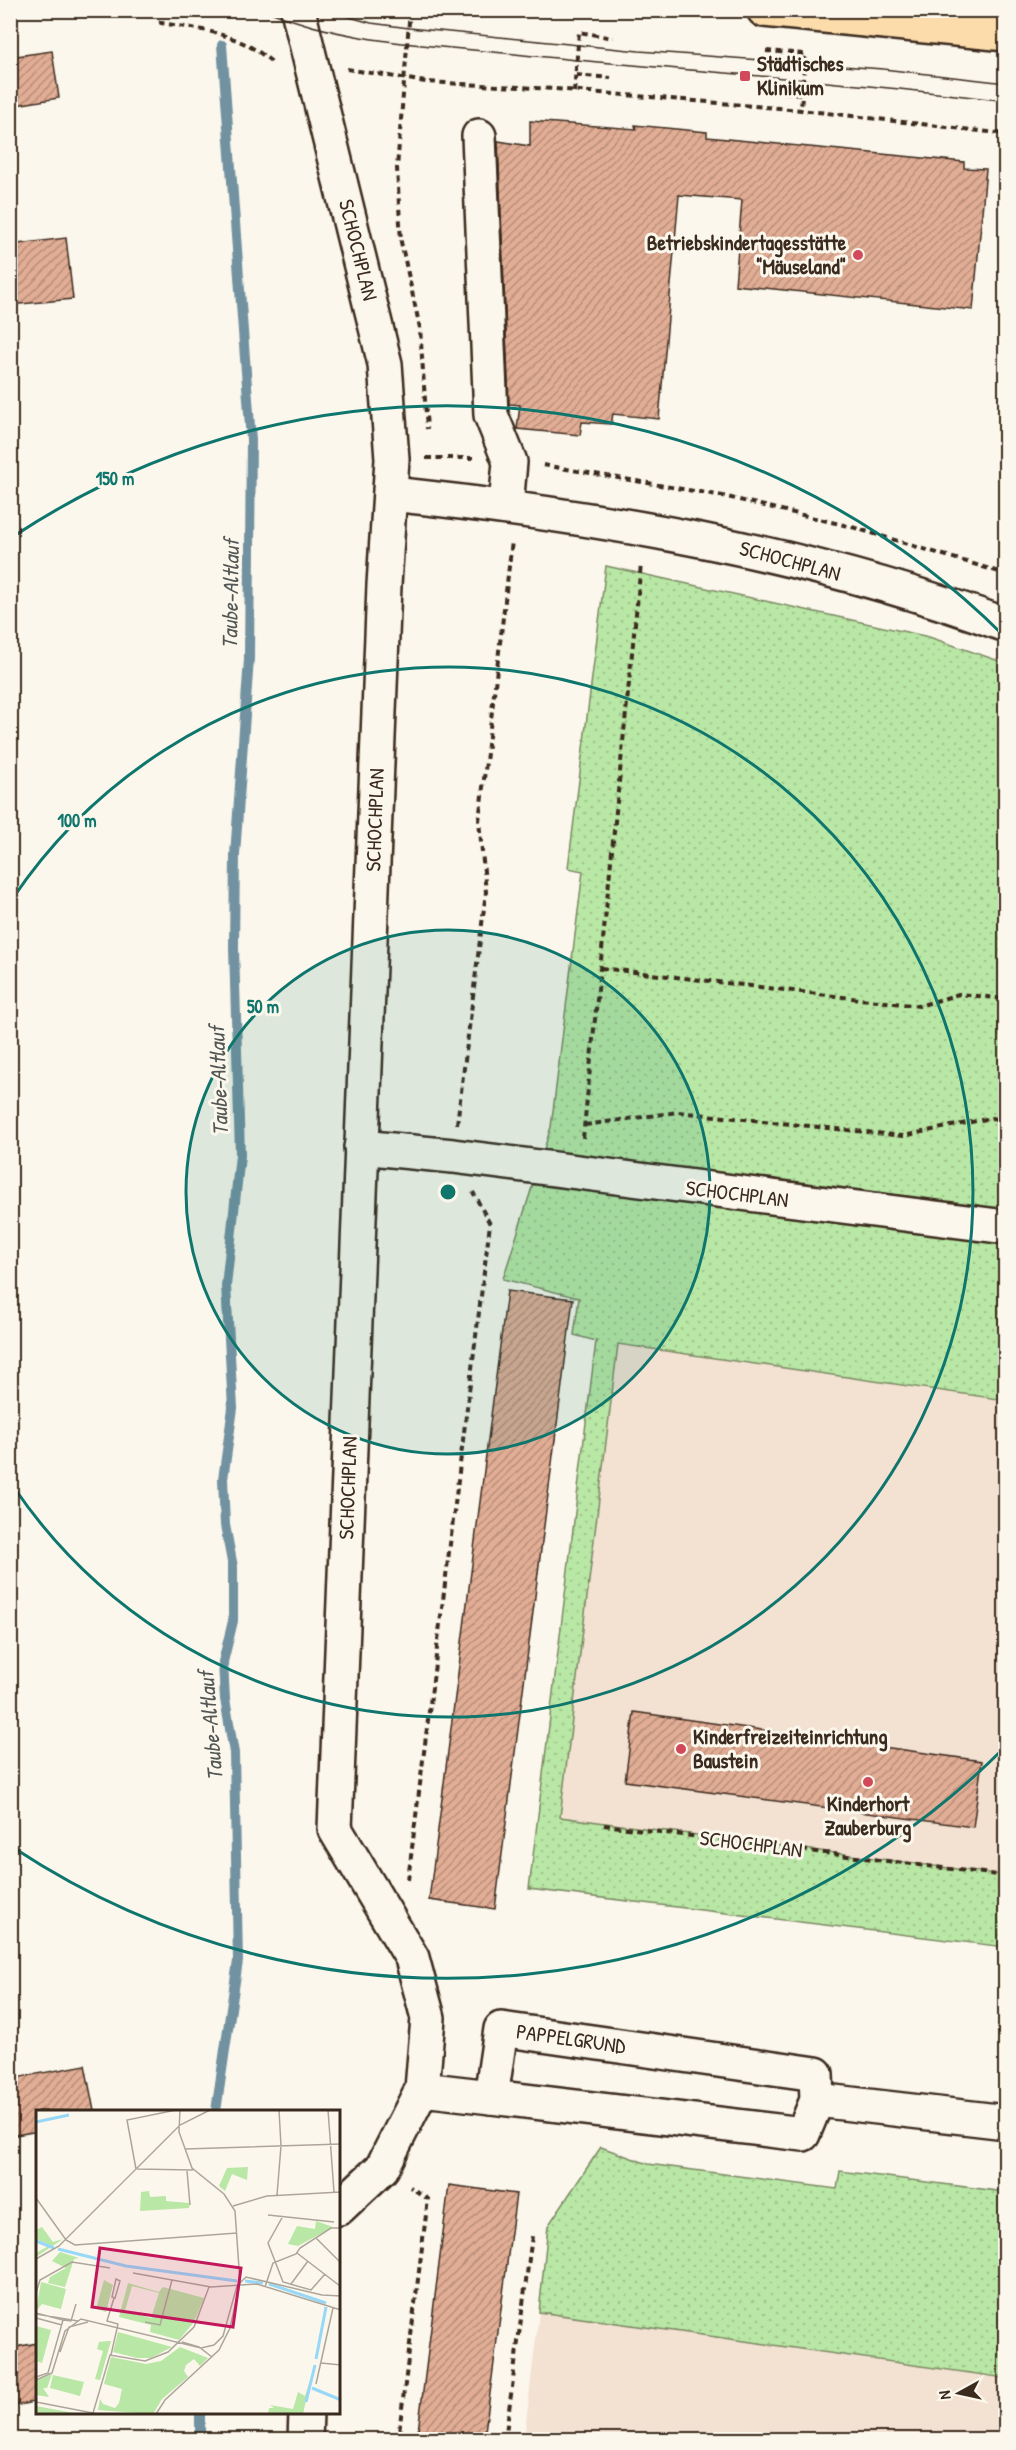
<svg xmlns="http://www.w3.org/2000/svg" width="1016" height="2450" viewBox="0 0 1016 2450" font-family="'Patrick Hand',sans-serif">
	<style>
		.built { fill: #f3e1d2 }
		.grass { fill: url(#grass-dots); stroke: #7a8862; stroke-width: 1.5 }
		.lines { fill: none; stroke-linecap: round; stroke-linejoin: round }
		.stream { stroke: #7292a1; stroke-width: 10 }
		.building { fill: url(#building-hatch); stroke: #3b2a1e; stroke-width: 1.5 }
		.minor-casing { stroke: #3b2a1e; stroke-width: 38 }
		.major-casing { stroke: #3b2a1e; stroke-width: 38 }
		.path { stroke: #3b2a1e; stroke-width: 4; stroke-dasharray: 6 4.5; stroke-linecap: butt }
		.minor { stroke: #fbf7ec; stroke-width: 33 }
		.major { stroke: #fddcac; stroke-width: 33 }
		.tram { stroke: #3b2a1e; stroke-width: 1.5 }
		.ring { fill: none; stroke: #0f766e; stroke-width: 3 }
		.poi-dot { fill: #d1495b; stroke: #fbf7ec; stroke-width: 2 }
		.labels { text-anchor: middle; stroke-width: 6; stroke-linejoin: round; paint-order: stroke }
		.poi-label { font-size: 21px; font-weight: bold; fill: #3b2a1e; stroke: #fbf7ec; text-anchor: start }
		.street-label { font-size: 21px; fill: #3b2a1e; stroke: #fbf7ec }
		.water-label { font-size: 22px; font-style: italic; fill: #525654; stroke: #fbf7ec }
		.inset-river { fill: none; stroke: #97d8f8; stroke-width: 3 }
		.inset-road { fill: none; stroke: #aea59a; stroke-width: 1.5 }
		.view { fill: #c2185b; fill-opacity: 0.15; stroke: #c2185b; stroke-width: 3 }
		.inset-edge { fill: none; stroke: #3b2a1e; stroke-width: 3 }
		.centre { fill: #0f766e; stroke: #fbf7ec; stroke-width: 3 }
		.ring-label { font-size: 18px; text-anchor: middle; font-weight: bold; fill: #0f766e; stroke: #fbf7ec; stroke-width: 6; stroke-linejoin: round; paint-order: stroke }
	</style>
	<defs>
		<pattern id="grass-dots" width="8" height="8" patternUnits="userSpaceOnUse" patternTransform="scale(1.5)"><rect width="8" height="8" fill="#b9e7a5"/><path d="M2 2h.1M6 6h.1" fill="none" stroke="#a0c68e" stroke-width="1.8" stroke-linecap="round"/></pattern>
		<pattern id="building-hatch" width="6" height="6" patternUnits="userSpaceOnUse" patternTransform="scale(1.5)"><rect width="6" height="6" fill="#e1ad95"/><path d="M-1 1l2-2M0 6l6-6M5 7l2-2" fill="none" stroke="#b88d79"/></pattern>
	</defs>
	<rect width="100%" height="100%" fill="#fbf7ec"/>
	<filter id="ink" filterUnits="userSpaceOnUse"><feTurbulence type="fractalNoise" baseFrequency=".0167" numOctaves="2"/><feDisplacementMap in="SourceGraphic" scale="12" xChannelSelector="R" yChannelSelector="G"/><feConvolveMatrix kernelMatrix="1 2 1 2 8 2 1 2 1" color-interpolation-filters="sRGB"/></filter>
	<g filter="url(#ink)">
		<g class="built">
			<polygon points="618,1344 1005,1400 1006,1851 1002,1875 604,1825 560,1817"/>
			<polygon points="539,2312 1005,2378 1005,2439 524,2440"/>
		</g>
		<g class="grass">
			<polygon points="606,566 929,637 1005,663 1005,1400 618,1344 560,1817 1002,1875 1005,1851 1005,1947 529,1889 596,1341 574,1335 579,1298 503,1279 551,1127 583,871 568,868"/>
			<polygon points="601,2147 648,2164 837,2189 840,2171 1005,2192 1005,2378 539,2312 548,2226"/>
		</g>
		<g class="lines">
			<g class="stream">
				<polyline points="216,2111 238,1961 234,1753 225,1699 223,1662 233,1621 233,1567 225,1525 223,1479 233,1408 226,1286 240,1155 234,948 235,855 249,659 251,440 222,45"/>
				<polyline points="200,2440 200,2412"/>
			</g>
		</g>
		<g class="building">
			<polygon points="52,51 59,98 10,106 10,57"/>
			<polygon points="530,121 636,129 635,125 707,132 707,137 964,162 964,168 986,169 973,310 735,285 742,200 679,195 659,419 613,414 611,424 582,422 580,435 517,429 520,405 509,404 498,141 530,146"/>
			<polygon points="66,238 73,299 10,305 10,245"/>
			<polygon points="507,1291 573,1299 495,1909 429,1900"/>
			<polygon points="634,1712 982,1761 973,1827 625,1781"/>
			<polygon points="85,2065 94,2111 38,2111 38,2131 10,2136 10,2079"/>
			<polygon points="449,2185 516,2194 484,2439 417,2439"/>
			<polygon points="38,2343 38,2401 10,2407 10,2348"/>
		</g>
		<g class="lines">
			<defs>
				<g id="minor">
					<polyline points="298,10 385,364 392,459 384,585 335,1829 412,1958 428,2018 422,2089"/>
					<polyline points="479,136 491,415 510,462 506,506"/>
					<path d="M391 494C600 516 807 552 1006 625"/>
					<polyline points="361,1147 453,1156 1006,1227"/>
					<polygon points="501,2029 816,2074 817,2100 803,2134 491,2097"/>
					<polyline points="817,2100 1006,2122"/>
					<polyline points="339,2208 382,2168 422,2089 491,2097"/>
					<polyline points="305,2440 306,2412"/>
				</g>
				<polyline id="major" points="764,10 1006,34"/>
			</defs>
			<use href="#minor" class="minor-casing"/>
			<use href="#major" class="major-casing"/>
			<g class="path">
				<path d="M159 10 161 23C204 30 240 33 274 64"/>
				<polyline points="410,10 397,168 401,242 420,328 427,429"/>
				<polyline points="766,51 805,54 801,110"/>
				<polyline points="347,69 426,82 555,89 801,110 1006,134"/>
				<polyline points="576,75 611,78"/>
				<polyline points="763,90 802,94"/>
				<polyline points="574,92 579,32 613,38"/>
				<polyline points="426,458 473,458"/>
				<polyline points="543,465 723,496 852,527 1006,574"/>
				<polyline points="601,968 919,1006 959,994 1006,999"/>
				<polyline points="457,1124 486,892 479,821 512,541"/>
				<polyline points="585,1125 678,1112 903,1136 991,1118 1006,1120"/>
				<polyline points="583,1138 641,564"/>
				<polyline points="604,1825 1006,1876"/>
				<polyline points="408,1880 490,1224 473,1192"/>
				<polyline points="398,2440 428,2199 410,2187"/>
				<polyline points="505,2440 532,2236"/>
			</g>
			<use href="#minor" class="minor"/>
			<use href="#major" class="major"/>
			<g class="tram">
				<path d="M265 10C346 43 418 44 504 53 671 70 839 80 1006 101"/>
				<polyline points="325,10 371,23 409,28 639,51 883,69 1006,83"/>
			</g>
		</g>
	</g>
	<circle cx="448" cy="1192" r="262" fill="#0f766e" fill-opacity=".12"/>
	<g class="ring">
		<circle cx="448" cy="1192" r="262"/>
		<path d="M13 898A525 525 0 1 1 13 1486"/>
		<path d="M1004 1748A787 787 0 0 1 14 1848M14 536A787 787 0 0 1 1004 636"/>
	</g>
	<g class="poi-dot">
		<rect x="739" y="70" width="12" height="12" rx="3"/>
		<circle cx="858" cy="255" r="6"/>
		<circle cx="681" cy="1749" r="6"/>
		<circle cx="868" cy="1782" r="6"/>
	</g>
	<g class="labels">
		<g class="poi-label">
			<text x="757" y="71">Städtisches<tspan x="757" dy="24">Klinikum</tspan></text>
			<text x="846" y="250" text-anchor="end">Betriebskindertagesstätte<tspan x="846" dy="24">"Mäuseland"</tspan></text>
			<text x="693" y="1744">Kinderfreizeiteinrichtung<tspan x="693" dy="24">Baustein</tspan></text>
			<text x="868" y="1811" text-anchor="middle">Kinderhort<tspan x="868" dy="24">Zauberburg</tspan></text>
		</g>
		<g class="street-label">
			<text transform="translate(358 250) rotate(76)" y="7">SCHOCHPLAN</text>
			<text transform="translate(790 561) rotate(15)" y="7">SCHOCHPLAN</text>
			<text transform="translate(375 820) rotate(-88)" y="7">SCHOCHPLAN</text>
			<text transform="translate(737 1194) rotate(7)" y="7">SCHOCHPLAN</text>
			<text transform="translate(348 1488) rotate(-88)" y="7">SCHOCHPLAN</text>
			<text transform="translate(751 1844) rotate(7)" y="7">SCHOCHPLAN</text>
			<text transform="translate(571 2039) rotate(8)" y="7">PAPPELGRUND</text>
		</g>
		<g class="water-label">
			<text transform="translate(230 594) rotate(-89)" y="8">Taube-Altlauf</text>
			<text transform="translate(218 1081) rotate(-92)" y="8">Taube-Altlauf</text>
			<text transform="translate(210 1726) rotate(-95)" y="8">Taube-Altlauf</text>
		</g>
	</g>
	<g transform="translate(36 2110)">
		<rect width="304" height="304" fill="#fbf7ec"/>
		<path d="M212 57 211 70 196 64 189 81 183 76 191 58ZM113 81 114 87 130 86V91L154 93 153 98 104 101 105 82ZM280 111 297 117 262 136 252 134 261 116 279 119ZM6 117 17 132 27 129 0 147V143L14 135 0 129V120ZM24 142 43 148 38 149 29 177 12 173 14 167 30 158 16 151ZM68 170 77 175 70 202 60 199ZM5 172 30 179 25 199 6 194 0 201ZM92 173 123 182 127 177 168 188 158 212 143 230 114 222 115 215 83 207ZM96 176 123 183 115 208 89 201ZM0 216 15 220 6 253 0 251ZM82 222 136 237 115 248H101L77 242ZM72 231H75L64 270 59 269 67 241 61 239 63 232ZM144 237 172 248 164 256 158 249 150 255 148 261 152 267 126 289 117 304 62 300 64 289 67 294 79 298 83 293 86 279 68 274 75 247 110 254 125 251ZM16 264 11 278H7L13 287 0 285 1 270ZM0 296 43 304H0Z" fill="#b9e7a5" fill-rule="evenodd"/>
		<path d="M276 264 267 304H232L233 298H238L234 295 257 299 262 282 269 286ZM17 265 48 272 44 286 14 278Z" fill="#b9e7a5"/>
		<path class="inset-river" d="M0 12 33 5M0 131 18 138M22 139 90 156 201 171M209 171 227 173M233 174 290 193M280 249 290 197M276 278 305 290M270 292 279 255"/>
		<path class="inset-road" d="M292 0 298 82M149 39 305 34M100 59 91 10 140 0M101 59 157 60M151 61 154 95M241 85 245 36 243 0M0 88 30 130 39 135 201 123M197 96 231 86 305 82M232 105 298 112M247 106 232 133 247 172 275 180 289 164M280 128 305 153M261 143 304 176M0 149 23 136 144 15 174 0M97 163 175 177 221 174 305 200M80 169 84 171 79 188 76 187ZM255 174 272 151M229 177 237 153 260 144 264 138 295 118H305M0 183 4 170 36 152 74 158M0 203 27 210 12 263 0 267M0 204 42 211M0 208 26 215M27 210 35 211 40 194M109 212 124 215 136 170M146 232 163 237 176 247M24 242 33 217 52 212M75 245 82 214 71 211 78 188M285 253 305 255M0 270 16 263 29 221 45 209 165 238 178 235 187 226 201 176 210 167 286 185 305 186M280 274 297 198M0 292 62 304M57 303 74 245 109 251 132 242 158 217 173 177M120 304 129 290 183 240 194 218 204 173 199 101 188 84 156 58 143 22 144 0"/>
		<path class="view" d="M64 138 205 158 197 217 56 197Z"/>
		<rect width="304" height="304" class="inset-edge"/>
	</g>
	<circle cx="448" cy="1192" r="9" class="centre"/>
	<g class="ring-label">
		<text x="115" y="485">150 m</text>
		<text x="77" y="827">100 m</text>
		<text x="263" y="1013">50 m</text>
	</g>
	<rect width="1016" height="2450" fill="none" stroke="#fbf7ec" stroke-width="36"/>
	<rect x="18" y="18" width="980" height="2414" fill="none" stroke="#3b2a1e" stroke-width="2" filter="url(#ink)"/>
	<g transform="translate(959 2393) rotate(262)" stroke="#fbf7ec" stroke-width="4.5" paint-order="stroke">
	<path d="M0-4.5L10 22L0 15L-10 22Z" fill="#3b2a1e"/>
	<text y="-9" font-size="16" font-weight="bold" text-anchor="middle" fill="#3b2a1e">N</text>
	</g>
</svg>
